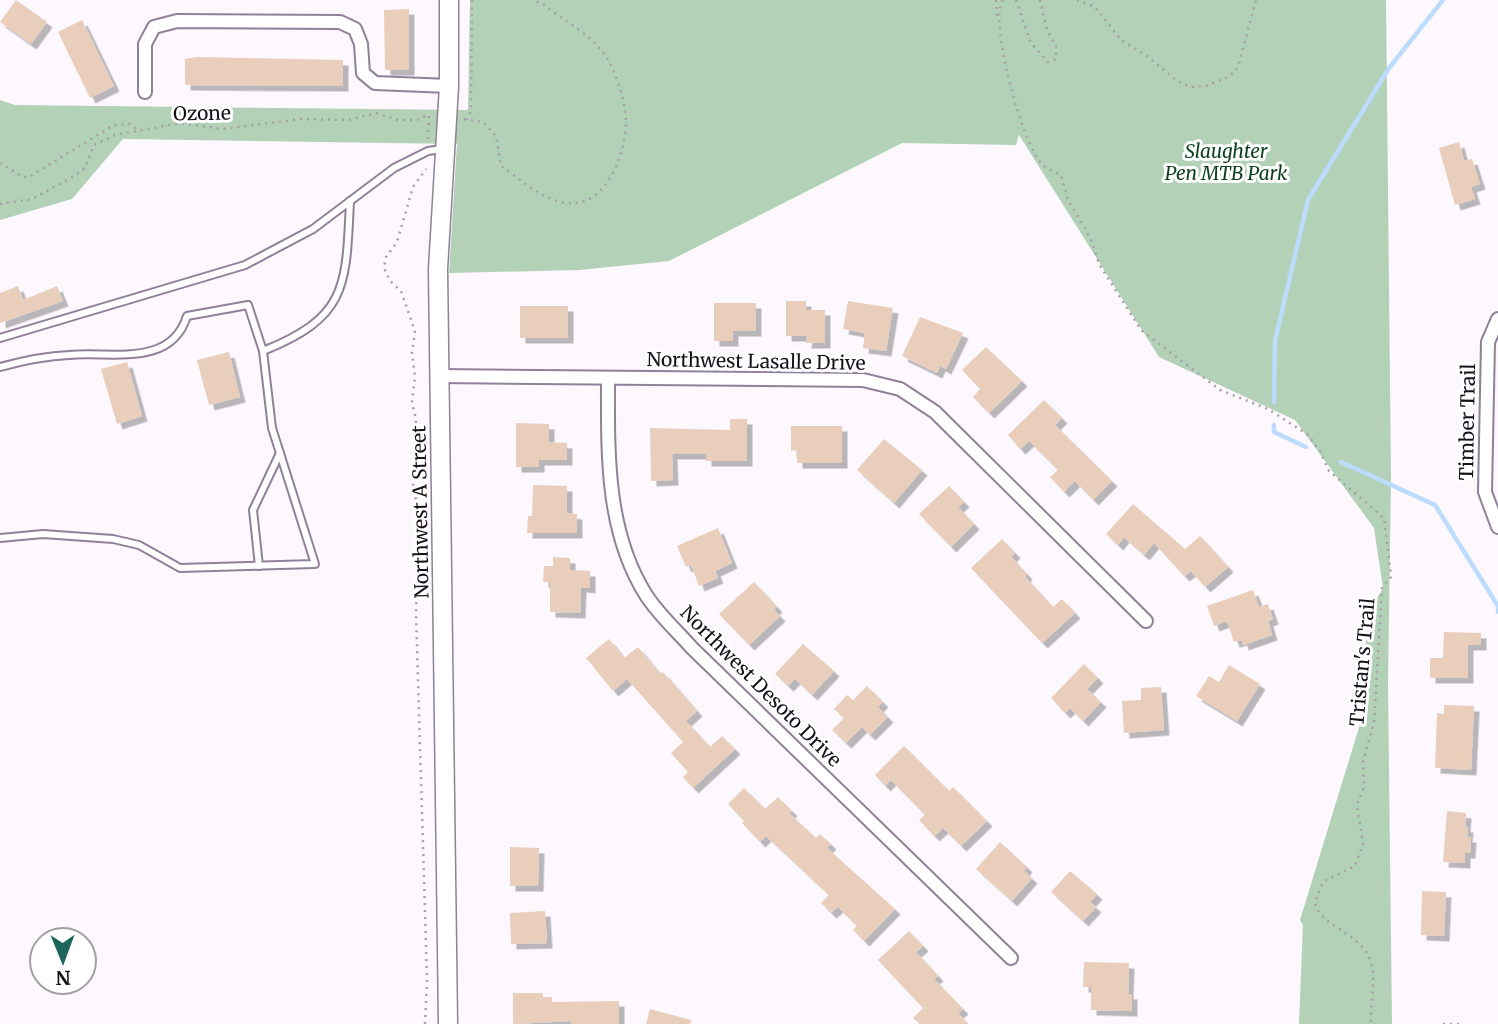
<svg xmlns="http://www.w3.org/2000/svg" width="1498" height="1024" viewBox="0 0 1498 1024" font-family="Merriweather,serif">
	<style>
		.green { fill: #b2d1b6 }
		.lines { fill: none; stroke-linecap: round; stroke-linejoin: round }
		.stream { stroke: #bddbfc; stroke-width: 4.5 }
		.building { fill: #e9cebb; filter: url(#shadow) }
		.lane-casing { stroke: #908199; stroke-width: 10 }
		.street-casing { stroke: #908199; stroke-width: 16 }
		.secondary-casing { stroke: #908199; stroke-width: 21 }
		.path { stroke: #a5a0a7; stroke-width: 2.5; stroke-dasharray: 2 5; stroke-linecap: butt }
		.lane { stroke: #fff; stroke-width: 6 }
		.street { stroke: #fff; stroke-width: 12 }
		.secondary { stroke: #fff; stroke-width: 18 }
		.labels { text-anchor: middle; stroke-width: 6; stroke-linejoin: round; paint-order: stroke }
		.street-label { font-size: 19px; fill: #161019; stroke: #fff }
		.park-label { font-size: 19px; font-style: italic; fill: #0c3f1b; stroke: #fff }
	</style>
	<defs>
		<filter id="shadow"><feDropShadow dx="5.5" dy="5.5" stdDeviation="0" flood-color="#0004"/></filter>
	</defs>
	<rect width="100%" height="100%" fill="#fcf8fe"/>
	<polygon class="green" points="470,0 1386,0 1391,477 1388,684 1392,1024 1299,1024 1303,925 1300,920 1368,698 1364,649 1369,632 1370,610 1383,588 1374,528 1295,420 1159,357 1019,135 1016,145 902,143 669,261 579,270 449,273 457,144 123,139 72,199 0,220 0,100 15,105 468,110"/>
	<g class="lines">
		<g class="stream">
			<polyline points="1274,402 1275,341 1308,200 1389,68 1443,0"/>
			<polyline points="1274,425 1274,432 1306,447"/>
			<polyline points="1341,462 1435,505 1498,606 1498,612"/>
		</g>
	</g>
	<g class="building">
		<polygon points="16,0 47,22 31,44 0,22"/>
		<polygon points="409,9 409,70 385,70 384,10"/>
		<polygon points="82,20 114,86 90,98 58,32"/>
		<polygon points="197,57 343,60 343,86 185,85 185,59"/>
		<polygon points="1459,142 1464,161 1472,159 1480,184 1471,187 1475,199 1455,205 1439,148"/>
		<polygon points="18,286 23,300 57,286 63,301 0,323 0,293"/>
		<polygon points="786,301 806,301 806,310 825,310 825,343 806,343 807,336 786,336"/>
		<polygon points="848,301 893,308 886,351 863,348 865,333 843,329"/>
		<polygon points="714,303 756,303 756,331 733,331 733,341 714,341"/>
		<rect x="520" y="306" width="48" height="32"/>
		<polygon points="920,317 963,333 946,369 940,366 937,373 902,356"/>
		<polygon points="986,347 1022,381 989,413 973,397 980,389 962,370"/>
		<polygon points="229,352 240,397 209,405 197,360"/>
		<polygon points="127,362 142,416 117,424 101,369"/>
		<polygon points="1044,400 1062,418 1055,425 1112,481 1093,500 1075,481 1064,492 1050,477 1058,470 1029,441 1020,449 1008,435"/>
		<polygon points="730,419 747,419 747,461 706,461 706,454 672,454 673,480 651,481 650,428 730,430"/>
		<polygon points="516,423 549,424 549,442 567,443 567,460 539,460 539,467 516,467"/>
		<polygon points="791,426 842,426 842,463 797,463 797,450 791,451"/>
		<polygon points="884,439 922,470 894,503 857,470"/>
		<polygon points="533,485 567,486 567,513 577,514 577,533 527,533 528,516 532,516"/>
		<polygon points="949,486 964,502 958,507 974,524 951,547 919,514"/>
		<polygon points="1133,504 1185,549 1200,536 1228,567 1205,587 1191,571 1184,576 1154,543 1144,555 1124,537 1118,545 1106,534"/>
		<polygon points="718,528 732,563 715,571 718,578 699,586 691,565 686,567 677,546"/>
		<polygon points="1002,539 1015,553 1011,557 1027,574 1025,577 1053,607 1062,599 1075,613 1042,643 971,568"/>
		<polygon points="553,557 570,558 570,570 590,571 590,588 581,587 580,613 550,612 550,582 543,582 544,566 553,566"/>
		<polygon points="754,582 777,607 774,610 780,616 749,645 719,614"/>
		<polygon points="1253,590 1259,607 1268,604 1273,619 1268,621 1272,635 1243,645 1242,640 1234,642 1227,621 1214,626 1207,606"/>
		<polygon points="1444,632 1481,633 1481,645 1468,645 1468,678 1430,678 1430,658 1443,658"/>
		<polygon points="609,639 624,658 638,647 660,674 663,672 697,711 686,721 710,747 722,736 735,749 693,788 683,777 688,772 671,753 683,742 627,679 613,691 586,658"/>
		<polygon points="803,644 834,671 812,695 795,679 788,686 775,674"/>
		<polygon points="1084,664 1098,678 1087,689 1101,702 1083,721 1070,708 1065,713 1051,698"/>
		<polygon points="1229,665 1260,684 1237,721 1196,696 1209,676 1219,682"/>
		<polygon points="867,686 883,702 878,707 888,717 870,735 862,727 846,743 832,730 844,718 834,709 847,695 853,700"/>
		<polygon points="1161,687 1164,730 1124,733 1122,701 1141,700 1141,688"/>
		<polygon points="1444,705 1474,706 1471,770 1435,768 1437,713 1444,714"/>
		<polygon points="904,746 949,791 953,787 987,821 961,846 943,828 934,836 919,820 925,815 891,780 885,786 875,775"/>
		<polygon points="744,788 765,809 778,797 792,811 789,813 816,838 820,834 831,844 827,848 895,909 864,941 853,930 857,926 838,907 831,913 821,903 829,895 766,836 760,842 742,823 744,821 728,804"/>
		<polygon points="1447,811 1466,813 1465,827 1468,827 1467,837 1471,837 1470,853 1465,853 1465,863 1443,862"/>
		<polygon points="1000,842 1027,867 1024,871 1032,878 1012,901 976,869"/>
		<polygon points="510,847 539,848 538,886 510,886"/>
		<polygon points="1070,871 1097,894 1090,902 1096,907 1083,921 1051,892"/>
		<polygon points="1422,891 1446,892 1444,936 1421,935"/>
		<polygon points="545,911 547,943 511,944 510,913"/>
		<polygon points="909,931 923,946 916,952 938,976 934,979 963,1009 958,1013 968,1024 920,1024 913,1018 923,1008 878,960"/>
		<polygon points="1084,962 1129,963 1128,994 1132,994 1132,1011 1091,1010 1091,987 1083,987"/>
		<polygon points="513,993 543,993 543,997 552,997 552,1002 619,1001 619,1024 571,1024 571,1021 513,1024"/>
		<polygon points="650,1009 691,1020 690,1024 646,1024"/>
	</g>
	<g class="lines">
		<defs>
			<g id="lane">
				<polyline points="0,338 245,265 313,229 394,168 428,151 442,149"/>
				<path d="M0 367C22 361 46 356 69 355 111 351 171 368 187 316L248 305 263 351C348 317 346 286 350 201"/>
				<polyline points="0,538 43,534 113,539 139,545 180,568 315,564 272,428 263,351"/>
				<polyline points="259,566 253,510 280,453"/>
			</g>
			<g id="street">
				<polyline points="145,92 145,44 154,27 177,21 340,22 355,29 361,44 363,73 375,83 449,86"/>
				<polyline points="1498,319 1488,342 1485,492 1498,527"/>
				<polyline points="439,376 863,380 900,389 935,412 1146,621"/>
				<path d="M608 378C608 450 605 530 646 595 658 614 677 631 692 648L1011 958"/>
			</g>
			<polyline id="secondary" points="448,1024 438,269 449,86 449,0"/>
		</defs>
		<use href="#lane" class="lane-casing"/>
		<use href="#street" class="street-casing"/>
		<use href="#secondary" class="secondary-casing"/>
		<g class="path">
			<polyline points="996,0 997,16"/>
			<path d="M1003 0C988 20 1023 147 1042 164 1047 169 1055 172 1061 175L1068 200 1091 239 1099 264 1141 330 1220 390 1268 409 1307 434 1320 451 1329 471 1384 518 1391 577 1382 587 1374 722 1363 762 1364 787 1357 805 1363 844 1355 866 1323 882 1315 902C1318 925 1361 934 1370 959 1377 980 1370 1003 1371 1024"/>
			<polyline points="1016,0 1031,43 1048,62 1056,59 1056,46 1047,30 1040,0"/>
			<polyline points="1077,0 1095,7 1121,40 1147,56 1177,81 1191,87 1206,86 1229,77 1238,67 1256,0"/>
			<path d="M464 119 483 122 496 136 501 166C520 179 543 200 566 203 606 208 626 154 626 122 626 102 615 67 602 51 588 33 561 19 543 4L532 0"/>
			<polyline points="466,120 471,111 472,0"/>
			<polyline points="428,139 429,114"/>
			<polyline points="0,163 23,177 29,177 114,125 130,124 140,132"/>
			<polyline points="0,204 32,199 76,175 85,168 94,145 115,135 180,123 222,129 301,119 348,120 376,113 398,120 417,120 429,114"/>
			<polyline points="425,1024 427,980 416,613 417,503 413,490 416,419 412,403 415,376 412,353 415,331 401,291 390,281 384,268 386,257 397,242 413,187 426,169"/>
			<polyline points="1443,1024 1460,1024"/>
		</g>
		<use href="#lane" class="lane"/>
		<use href="#street" class="street"/>
		<use href="#secondary" class="secondary"/>
	</g>
	<g class="labels">
		<g class="street-label">
			<text transform="translate(202 113) rotate(-1)" y="7">Ozone</text>
			<text transform="translate(756 361) rotate(1)" y="7">Northwest Lasalle Drive</text>
			<text transform="translate(1467 422) rotate(-89)" y="7">Timber Trail</text>
			<text transform="translate(420 512) rotate(-91)" y="7">Northwest A Street</text>
			<text transform="translate(1362 662) rotate(-85)" y="7">Tristan's Trail</text>
			<text transform="translate(761 686) rotate(45)" y="7">Northwest Desoto Drive</text>
		</g>
		<g class="park-label">
			<text x="1226" y="158">Slaughter<tspan x="1226" dy="22">Pen MTB Park</tspan></text>
		</g>
	</g>
	<g transform="translate(63 961) rotate(179)"><circle r="33" fill="#ffffff" stroke="#a29fa3" stroke-width="2"/>
	<path d="M0-5L12 26L0 18L-12 26Z" fill="#1c655b"/>
	<text y="-10" font-size="19" font-weight="bold" text-anchor="middle" fill="#161019">N</text>
	</g>
</svg>
